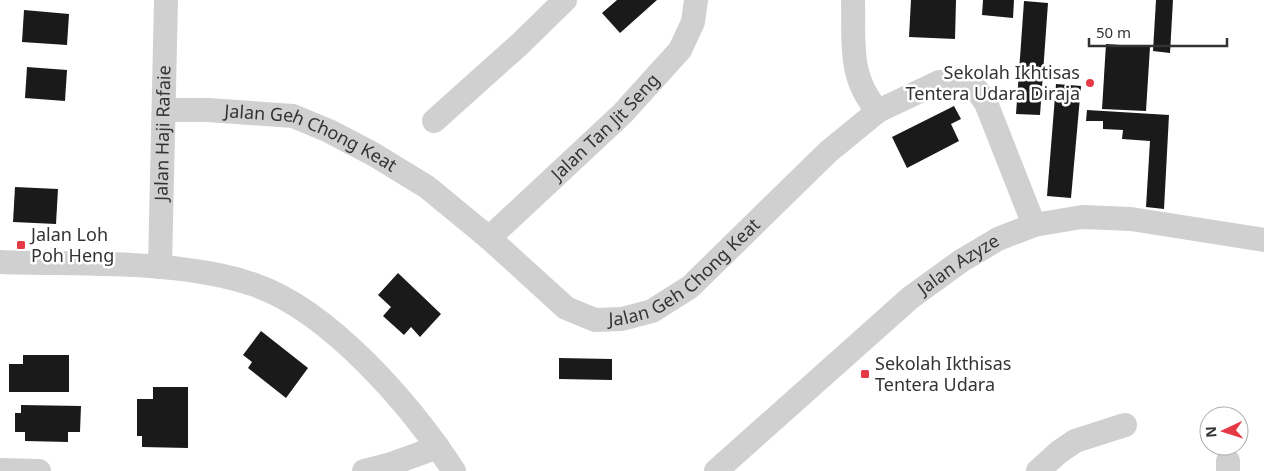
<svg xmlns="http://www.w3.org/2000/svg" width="1264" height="471" viewBox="0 0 1264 471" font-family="'Noto Sans',sans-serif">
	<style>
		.building { fill: #1a1a1a }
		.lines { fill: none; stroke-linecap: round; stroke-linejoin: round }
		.minor { stroke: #d0d0d0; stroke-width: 24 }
		.poi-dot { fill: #e63946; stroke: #fff; stroke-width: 2 }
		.labels { text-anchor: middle; stroke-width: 5; stroke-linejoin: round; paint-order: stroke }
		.poi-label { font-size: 18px; fill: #333; stroke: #fff; text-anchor: start }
		.street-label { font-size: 18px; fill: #333; stroke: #fff }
	</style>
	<rect width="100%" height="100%" fill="#fff"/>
	<g class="building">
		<polygon points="617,0 657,0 620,33 602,13"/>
		<polygon points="911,0 956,0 955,39 909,37"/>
		<polygon points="983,0 1014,0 1013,18 982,15"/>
		<polygon points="1156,0 1173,0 1170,53 1153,51"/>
		<polygon points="1024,1 1048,3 1040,115 1016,114"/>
		<polygon points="24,10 69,14 67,45 22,42"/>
		<polygon points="1106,44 1150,47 1146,111 1102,109"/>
		<polygon points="27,67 67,70 65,101 25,98"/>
		<polygon points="1056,84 1081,86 1071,198 1047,196"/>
		<polygon points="954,106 961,119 951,124 959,141 907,168 892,137"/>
		<polygon points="1087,110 1169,115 1164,209 1146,207 1150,141 1122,139 1123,130 1103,129 1103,121 1086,121"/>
		<polygon points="15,187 58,189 56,224 13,222"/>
		<polygon points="398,273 441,314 420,337 411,327 404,335 383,316 391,307 378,295"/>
		<polygon points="261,331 308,368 286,398 248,368 252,362 243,355"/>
		<polygon points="23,355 69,355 69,392 9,392 9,364 23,364"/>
		<polygon points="559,358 612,359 612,380 559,379"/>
		<polygon points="153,387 188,387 188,448 142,447 142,436 137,436 137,399 153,399"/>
		<polygon points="21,405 81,406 80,432 68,432 68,442 25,441 25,432 15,432 15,413 21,413"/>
	</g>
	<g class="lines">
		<g class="minor">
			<path d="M853 0C854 42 848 78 878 111"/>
			<path id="s1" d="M165 110H208L293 116 329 131 373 154 427 187 489 238 566 308 595 320 622 319 652 311 690 287 828 152 878 111 939 82H959L974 86 986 103 1034 225"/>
			<polyline points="434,121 520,44 565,0"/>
			<path id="s2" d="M489 238 622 114 680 50 693 22 696 0"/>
			<path d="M0 262C80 265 180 259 255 285 330 311 411 405 454 471"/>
			<path id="s3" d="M160 267 166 0"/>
			<polyline points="0,470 39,471"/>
			<polyline points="364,471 391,464 438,447"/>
			<path id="s4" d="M716 471 910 298 961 261 998 239 1034 225 1082 217 1131 219 1264 240"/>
			<polyline points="1038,471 1059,452 1075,441 1125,425"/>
			<polyline points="1228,471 1228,461"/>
		</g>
	</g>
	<g class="poi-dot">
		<circle cx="1090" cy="83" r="5"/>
		<rect x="16" y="240" width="10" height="10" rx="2.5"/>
		<rect x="860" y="369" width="10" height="10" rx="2.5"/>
	</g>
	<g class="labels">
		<g class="poi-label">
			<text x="1080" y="79" text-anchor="end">Sekolah Ikhtisas<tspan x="1080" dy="21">Tentera Udara Diraja</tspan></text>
			<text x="31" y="241">Jalan Loh<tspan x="31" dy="21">Poh Heng</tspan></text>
			<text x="875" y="370">Sekolah Ikthisas<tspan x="875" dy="21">Tentera Udara</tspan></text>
		</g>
		<g class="street-label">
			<text dy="6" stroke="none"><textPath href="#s2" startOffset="161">Jalan Tan Jit Seng</textPath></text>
			<text dy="6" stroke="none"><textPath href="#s3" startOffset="134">Jalan Haji Rafaie</textPath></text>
			<text dy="6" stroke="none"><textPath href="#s1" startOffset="151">Jalan Geh Chong Keat</textPath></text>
			<text dy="6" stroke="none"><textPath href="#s4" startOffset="319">Jalan Azyze</textPath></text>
			<text dy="6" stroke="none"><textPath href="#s1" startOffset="601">Jalan Geh Chong Keat</textPath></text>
		</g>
	</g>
	<g transform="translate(1224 431) rotate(266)"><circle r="24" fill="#ffffff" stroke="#adadad"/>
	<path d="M0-4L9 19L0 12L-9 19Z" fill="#e63946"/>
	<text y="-8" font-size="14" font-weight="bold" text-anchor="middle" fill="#333333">N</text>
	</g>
	<path d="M1089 38v8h138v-8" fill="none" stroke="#333333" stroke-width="2.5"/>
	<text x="1096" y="38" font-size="15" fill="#333333" stroke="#ffffff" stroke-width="4" paint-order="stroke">50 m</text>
</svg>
